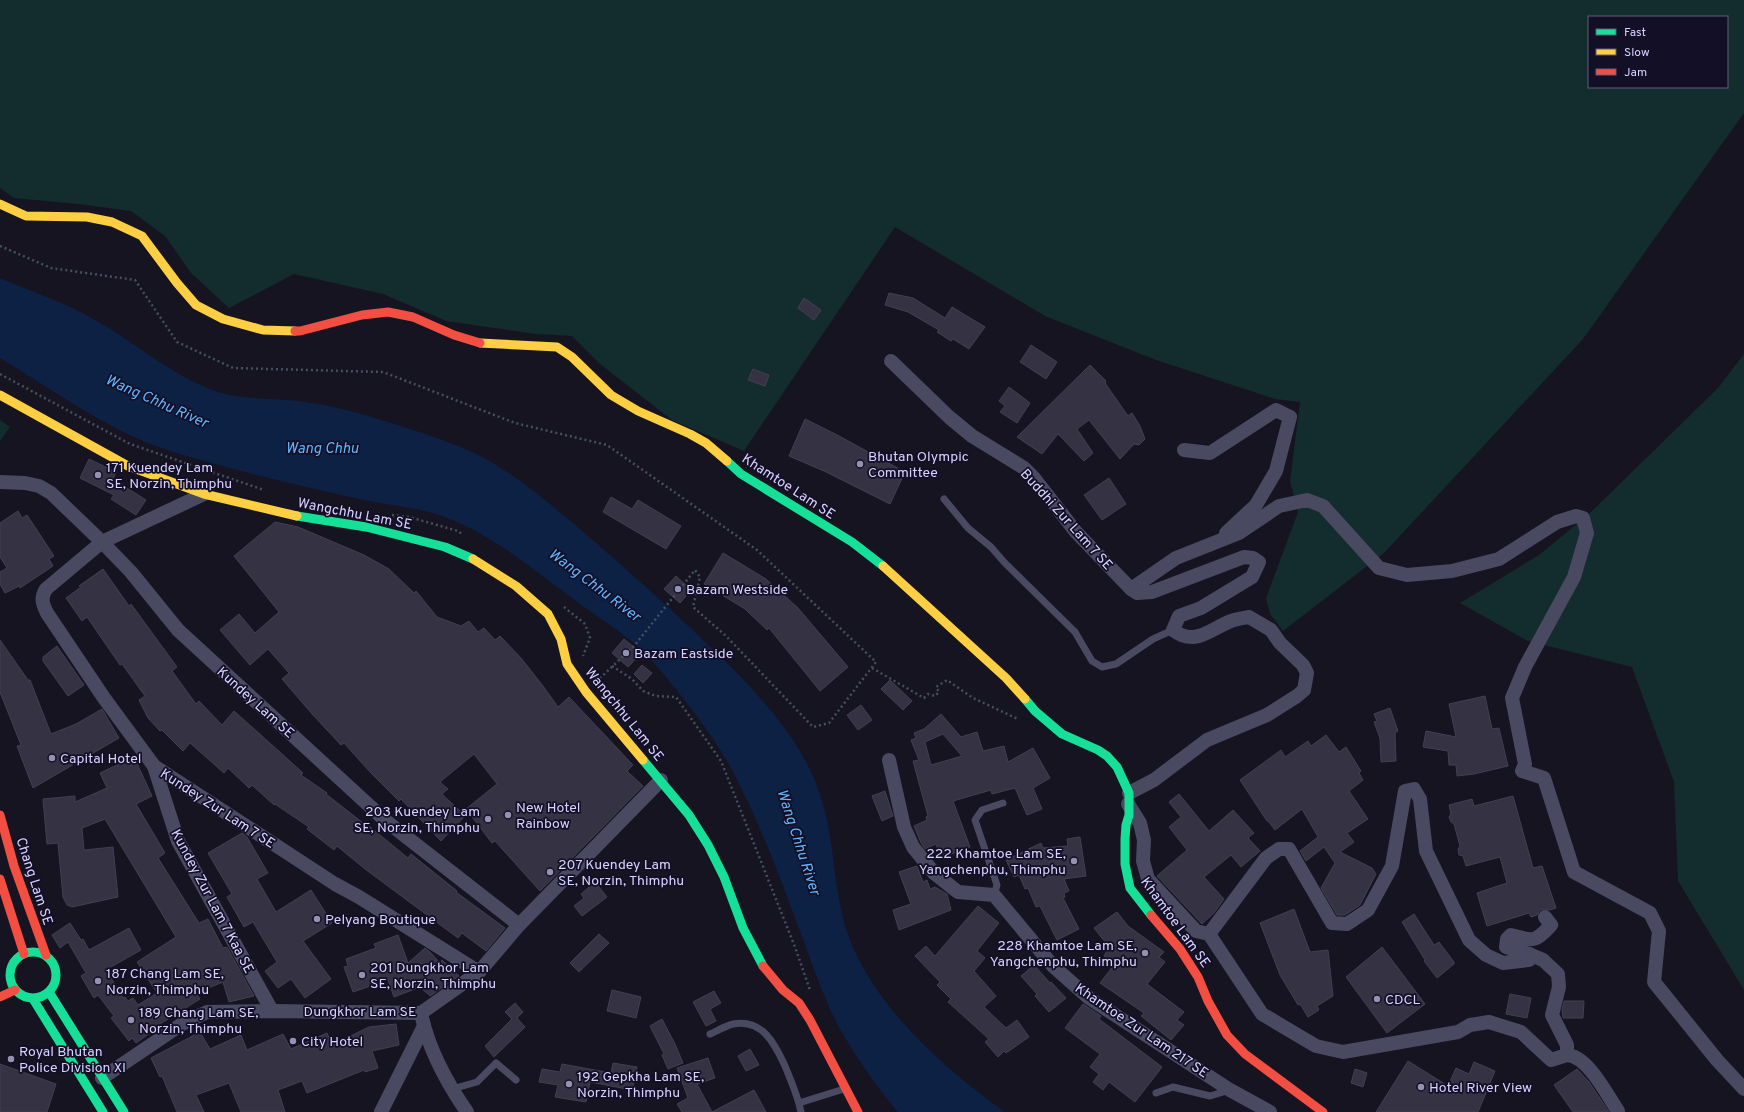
<svg xmlns="http://www.w3.org/2000/svg" width="1744" height="1112" viewBox="0 0 1744 1112" font-family="Overpass,sans-serif">
	<style>
		.green { fill: #132c2d; fill-rule: evenodd }
		.water { fill: #0d2144 }
		.building { fill: #343243; stroke: #433f54; fill-rule: evenodd }
		.lines { fill: none; stroke-linecap: round; stroke-linejoin: round }
		.path { stroke: #44505f; stroke-width: 2.5; stroke-dasharray: 2 3; stroke-linecap: butt }
		.lane { stroke: #4a4962; stroke-width: 7 }
		.street { stroke: #4a4962; stroke-width: 14 }
		.fast { stroke: #16e098; stroke-width: 9 }
		.slow { stroke: #ffcf43; stroke-width: 9 }
		.jam { stroke: #f24e42; stroke-width: 9 }
		.poi-dot { fill: #9591b1; stroke: #130f26; stroke-width: 1.5 }
		.labels { text-anchor: middle; stroke-width: 3.5; stroke-linejoin: round; paint-order: stroke }
		.poi-label { font-size: 14px; fill: #d9d4ff; stroke: #130f26; text-anchor: start }
		.street-label { font-size: 14px; fill: #d9d4ff; stroke: #130f26 }
		.water-label { font-size: 15px; font-style: italic; fill: #62b6ff; stroke: #130f26 }
	</style>
	<rect width="100%" height="100%" fill="#161421"/>
	<g class="green">
		<path d="M0 0H1744V113L1583 339 1384 553 1283 631 1270 614 1266 598 1298 512 1290 481 1300 402 1275 399 1156 360 1045 316 895 227 744 451 672 420 600 364 572 336 535 334 446 321 383 294 294 274 229 308 191 273 165 236 131 211 78 204 14 198 0 188ZM1589 17H1727V87H1589Z"/>
		<polygon points="1744,354 1744,990 1678,881 1674,782 1632,667 1528,641 1460,603 1539,555 1590,513 1718,388"/>
		<polygon points="0,420 10,427 0,441"/>
	</g>
	<path class="water" d="M0 278C32 292 65 302 95 320 136 343 171 375 215 391 242 400 270 398 298 401 336 405 376 418 413 430 437 438 462 446 484 458 517 476 545 500 574 524 606 551 637 579 668 607 707 644 747 679 780 722 798 746 814 772 822 801 834 839 833 880 843 918 863 997 940 1066 1005 1112H898C875 1085 855 1056 838 1025 821 993 811 959 798 926 779 874 758 819 732 770 712 733 682 696 655 664 633 638 603 621 576 601 535 571 493 535 445 517 417 507 387 505 359 499 318 490 277 480 237 470 209 462 180 455 153 445 99 424 50 388 0 358Z"/>
	<g class="building">
		<polygon points="889,293 913,298 945,318 952,307 985,327 969,349 953,339 951,341 937,332 939,330 908,312 885,305"/>
		<polygon points="804,298 821,310 814,320 798,308"/>
		<polygon points="1031,345 1057,362 1046,379 1020,362"/>
		<polygon points="1090,365 1106,381 1105,383 1128,416 1132,413 1140,426 1145,439 1139,445 1134,444 1120,459 1089,420 1077,429 1093,453 1084,461 1058,434 1042,454 1017,437"/>
		<polygon points="753,369 769,375 765,386 748,380"/>
		<polygon points="1009,387 1030,403 1017,423 1000,412 1005,406 999,401"/>
		<polygon points="805,419 839,436 905,472 890,504 824,471 789,456"/>
		<polygon points="89,459 116,472 113,479 146,500 136,515 111,499 114,495 80,478"/>
		<polygon points="1109,478 1126,504 1102,520 1084,495"/>
		<polygon points="611,497 632,509 638,500 681,526 666,549 603,512"/>
		<polygon points="18,511 22,518 27,515 54,556 49,559 53,566 20,588 19,586 5,593 0,584 0,572 7,568 0,557 0,523"/>
		<polygon points="275,522 298,527 364,555 389,569 414,593 416,591 437,617 461,626 469,621 478,632 484,628 495,640 500,636 521,658 543,686 558,707 569,697 633,765 627,771 643,786 540,891 495,841 492,843 466,809 497,784 474,754 440,782 448,789 442,794 465,816 441,841 401,799 399,801 370,772 344,743 341,745 313,715 282,679 289,673 268,649 250,665 220,630 239,614 255,633 279,612 234,556"/>
		<polygon points="723,553 766,579 798,608 848,667 820,691 769,628 767,630 745,609 704,584"/>
		<polygon points="103,569 129,606 131,604 177,667 172,671 196,704 199,701 222,725 234,711 281,753 303,773 301,775 327,793 326,794 363,823 364,822 408,858 411,854 457,891 456,892 505,928 486,951 462,933 458,938 365,869 337,846 334,850 307,829 309,827 275,804 274,805 252,785 249,788 228,768 224,773 190,743 183,751 162,730 160,731 148,718 139,700 145,696 122,664 120,665 87,617 82,621 66,598 81,587 79,586"/>
		<polygon points="676,576 691,590 680,603 664,589"/>
		<polygon points="624,639 641,653 628,667 612,653"/>
		<polygon points="0,640 28,680 30,680 51,734 76,724 102,709 119,738 33,788 17,746 21,745 0,692"/>
		<polygon points="57,646 84,685 68,696 43,661 43,657"/>
		<polygon points="642,665 652,673 643,683 634,674"/>
		<polygon points="890,680 912,701 903,710 881,689"/>
		<polygon points="1485,696 1492,729 1499,728 1508,766 1474,774 1457,776 1456,765 1449,765 1448,751 1423,747 1426,731 1456,737 1449,704"/>
		<polygon points="861,705 872,720 858,730 847,715"/>
		<polygon points="1390,708 1398,731 1395,733 1396,761 1381,762 1380,738 1374,722 1377,721 1374,714"/>
		<path d="M941 714 961 737 977 732 983 751 1004 746 1008 762 1033 748 1050 778 1033 788 1042 809 1027 815 1015 788 992 794 991 790 953 801 970 847 941 858 936 844 925 849 921 843 914 826 927 820 926 817 928 816 913 761 919 760 911 740 916 738 914 733 924 729ZM943 734 962 756 931 765 925 742Z"/>
		<polygon points="1326,735 1339,752 1346,747 1361,771 1359,773 1363,780 1349,791 1368,819 1347,833 1354,842 1340,852 1372,868 1376,874 1360,905 1345,915 1337,915 1321,888 1335,863 1324,847 1306,861 1300,851 1318,837 1302,809 1275,830 1268,821 1267,821 1240,780 1281,750 1285,757 1308,741 1311,746"/>
		<polygon points="134,757 152,796 136,804 165,853 158,858 199,923 208,919 223,948 227,947 254,996 229,1002 223,982 196,993 200,999 152,1029 153,1031 136,1043 132,1038 129,1041 111,1018 114,1016 98,995 94,998 81,976 86,973 68,942 60,948 52,935 70,923 81,940 83,939 89,950 129,928 141,950 109,968 114,976 111,978 123,998 125,997 128,1001 133,998 138,1005 157,993 137,962 176,937 105,819 82,828 84,850 113,847 118,897 72,907 67,905 63,897 58,843 47,844 43,799 75,796 75,802 107,788 100,773"/>
		<polygon points="885,791 893,816 882,821 872,796"/>
		<polygon points="1179,794 1209,831 1233,810 1254,833 1248,838 1260,851 1241,867 1231,855 1204,877 1224,899 1214,913 1202,924 1157,876 1187,850 1169,827 1181,817 1169,802"/>
		<polygon points="1513,796 1533,868 1542,866 1556,908 1550,910 1544,909 1540,910 1537,915 1531,917 1529,913 1487,926 1477,893 1507,883 1500,857 1466,866 1463,856 1459,855 1458,849 1460,846 1454,824 1451,822 1449,817 1451,814 1449,805 1472,799 1474,806"/>
		<polygon points="242,833 247,837 268,873 257,879 276,912 311,890 332,923 303,941 331,979 305,998 291,979 278,988 265,971 277,962 253,922 244,927 227,897 232,894 208,853"/>
		<polygon points="1080,837 1086,876 1064,879 1069,891 1064,893 1065,897 1063,898 1079,929 1057,940 1040,906 1036,907 1028,888 1025,889 1019,875 1014,877 1006,860 1041,843 1043,848 1068,846 1067,839"/>
		<polygon points="917,866 923,882 927,880 930,889 935,887 947,894 951,910 899,930 893,910 911,904 899,872"/>
		<polygon points="595,882 607,897 582,916 574,906 584,898 581,894"/>
		<polygon points="978,906 999,923 977,951 985,958 974,971 996,996 984,1007 1006,1028 1017,1020 1029,1037 1006,1053 1004,1051 998,1057 985,1042 989,1039 948,1002 951,999 937,985 940,982 915,956 926,946 935,956"/>
		<polygon points="1294,909 1310,952 1328,950 1333,996 1317,1006 1319,1010 1308,1017 1300,1004 1298,1005 1280,975 1260,923"/>
		<polygon points="1117,912 1128,926 1164,952 1159,957 1165,962 1147,984 1184,1012 1177,1020 1184,1025 1171,1040 1141,1016 1144,1013 1100,983 1114,965 1104,956 1109,947 1094,928"/>
		<polygon points="1414,914 1434,945 1439,942 1454,962 1454,964 1437,978 1424,961 1425,960 1402,922"/>
		<polygon points="599,934 609,943 579,972 570,963"/>
		<polygon points="398,935 408,963 425,948 430,952 440,963 442,960 459,976 430,996 420,987 394,997 388,980 353,992 344,967 348,966 346,959 376,948 374,944"/>
		<polygon points="1382,947 1425,1004 1387,1033 1346,977"/>
		<polygon points="1034,965 1050,983 1051,982 1066,998 1049,1012 1035,996 1037,994 1021,976"/>
		<polygon points="612,990 641,997 636,1018 607,1011"/>
		<polygon points="714,991 721,1003 710,1009 716,1021 706,1026 693,1002"/>
		<polygon points="1510,994 1531,998 1527,1018 1506,1014"/>
		<polygon points="1564,1001 1584,1001 1583,1018 1563,1018 1562,1010"/>
		<polygon points="515,1003 523,1012 517,1018 525,1027 494,1057 485,1046 512,1019 505,1012"/>
		<polygon points="1083,1004 1101,1016 1099,1019 1162,1067 1135,1102 1109,1082 1103,1090 1093,1082 1099,1074 1090,1067 1100,1054 1065,1028"/>
		<polygon points="662,1019 675,1044 683,1063 668,1069 662,1055 664,1054 650,1026"/>
		<polygon points="396,1024 399,1045 372,1051 378,1068 365,1072 364,1070 307,1093 302,1081 278,1090 285,1112 241,1112 229,1083 196,1095 204,1112 177,1112 162,1076 160,1077 151,1058 200,1032 210,1049 241,1035 247,1050 283,1034 291,1049 327,1033 332,1045 369,1027"/>
		<polygon points="750,1049 759,1065 746,1071 738,1056"/>
		<polygon points="708,1058 715,1078 697,1084 712,1112 754,1090 766,1112 682,1112 677,1104 688,1098 677,1068"/>
		<polygon points="1408,1061 1448,1086 1456,1068 1469,1074 1474,1062 1495,1071 1478,1112 1376,1112"/>
		<polygon points="613,1063 637,1067 632,1090 590,1082 586,1102 555,1097 558,1085 539,1082 542,1069 560,1072 562,1064 611,1073"/>
		<polygon points="0,1064 56,1084 47,1112 0,1112"/>
		<polygon points="1355,1069 1367,1073 1363,1087 1351,1083"/>
		<polygon points="1577,1069 1589,1082 1609,1112 1573,1112 1554,1085"/>
	</g>
	<g class="lines">
		<g class="path">
			<polyline points="0,246 51,268 135,280 177,342 233,368 383,372 515,423 607,445 757,550 876,662 829,723 813,727 726,636 693,607 700,577 695,570 634,646 598,680"/>
			<polyline points="0,374 130,444 264,490"/>
			<polyline points="392,515 409,517 458,531 462,534"/>
			<polyline points="564,607 585,624 590,638 583,656"/>
			<polyline points="612,666 632,679 643,691 656,696 676,697 721,761 795,947 810,990"/>
			<polyline points="872,668 924,698 928,694 935,696 939,692 936,687 947,680 973,698 1018,719"/>
		</g>
		<g class="lane">
			<polyline points="944,499 968,528 991,547 1004,562 1075,632 1092,661 1102,667 1116,664 1153,639 1173,630"/>
			<polyline points="994,895 997,885 975,820 982,810 1003,803"/>
			<path d="M710 1034C717 1031 725 1026 733 1024 762 1018 775 1044 785 1066 791 1081 798 1096 801 1112"/>
			<polyline points="452,1089 477,1082 496,1063 516,1080"/>
			<polyline points="1156,1093 1173,1087 1210,1096 1230,1090"/>
			<polyline points="799,1103 844,1089"/>
		</g>
		<g class="street">
			<polyline points="891,361 949,417 972,436 1024,468 1034,478 1076,532 1131,589"/>
			<polyline points="1184,450 1210,453 1276,410 1290,417 1276,471 1256,505 1226,533"/>
			<polyline points="0,482 25,483 39,486 51,493 102,542 131,572 178,630 386,821 519,925"/>
			<path d="M204 494 102 542 46 589C40 598 43 605 47 613L104 698 154 766 335 884 359 897 479 972"/>
			<polyline points="889,760 904,827 913,847 934,873 958,892 994,895 1053,966 1089,998 1230,1090 1270,1112"/>
			<polyline points="154,766 178,841 272,1011"/>
			<path d="M1129 793 1154 780 1207 740 1267 715 1297 696 1304 690 1307 673 1303 665 1280 643 1271 630 1249 617C1243 618 1236 619 1231 621 1210 629 1195 647 1173 630L1179 616 1201 608 1252 577 1259 562 1253 558 1244 557 1152 592 1137 593 1131 589 1176 558 1239 533 1279 506 1307 500 1323 506 1379 568 1407 575 1452 571 1499 559 1557 522 1576 516 1583 518 1587 533 1574 577 1525 667 1512 698 1525 764 1522 771 1544 778 1574 872 1650 913 1659 931 1654 982 1717 1060 1744 1089"/>
			<polyline points="1128,804 1140,823 1144,840 1143,861 1148,879 1196,931 1209,934"/>
			<path d="M1209 934 1266 858 1279 849H1289L1332 923 1347 924 1368 910 1392 866 1405 791 1414 789 1420 799 1426 851 1469 940 1486 955 1503 963 1529 960V954L1506 947 1507 939 1511 935C1533 941 1535 943 1551 925L1545 917"/>
			<polyline points="1209,934 1262,1014 1316,1046 1343,1052 1458,1032 1470,1025 1489,1022 1521,1032 1551,1060 1567,1055 1567,1045 1552,1015 1559,987 1558,974 1543,960 1529,954"/>
			<path d="M421 1013C428 1048 447 1083 467 1112"/>
			<path d="M1567 1055C1588 1056 1607 1095 1618 1111"/>
			<polyline points="102,1078 182,1024 207,1012 272,1011 421,1013 479,972 519,925 661,780"/>
			<polyline points="381,1112 424,1026"/>
		</g>
		<g class="fast">
			<polyline points="727,461 741,474 852,542 883,566"/>
			<polyline points="297,516 366,527 445,547 473,559"/>
			<polyline points="1025,699 1035,711 1062,734 1098,750 1107,756 1117,767 1129,793 1129,815 1126,825 1125,839 1125,864 1130,888 1151,915"/>
			<polyline points="643,760 689,815 708,845 724,877 743,928 763,966"/>
			<circle cx="33" cy="975" r="23"/>
			<polyline points="49,992 124,1112"/>
			<polyline points="33,999 103,1112"/>
		</g>
		<g class="slow">
			<polyline points="0,204 26,216 87,217 112,222 142,236 177,283 196,305 223,319 263,330 295,331"/>
			<polyline points="480,343 557,347 572,357 611,395 638,411 690,434 706,443 727,461"/>
			<polyline points="0,395 128,466 204,494 297,516"/>
			<polyline points="473,559 516,586 548,614 561,639 567,664 586,692 643,760"/>
			<polyline points="883,566 1006,678 1025,699"/>
		</g>
		<g class="jam">
			<polyline points="295,331 300,331 362,315 388,312 413,317 454,335 480,343"/>
			<polyline points="0,815 14,866 46,955"/>
			<polyline points="0,879 24,954"/>
			<polyline points="1151,915 1180,949 1198,977 1208,1001 1227,1035 1245,1054 1323,1112"/>
			<polyline points="763,966 783,990 799,1003 810,1020 858,1112"/>
			<polyline points="0,997 15,990"/>
		</g>
	</g>
	<g class="poi-dot">
		<circle cx="860" cy="464" r="4"/>
		<circle cx="98" cy="475" r="4"/>
		<circle cx="678" cy="589" r="4"/>
		<circle cx="626" cy="653" r="4"/>
		<circle cx="52" cy="758" r="4"/>
		<circle cx="508" cy="815" r="4"/>
		<circle cx="488" cy="819" r="4"/>
		<circle cx="1074" cy="861" r="4"/>
		<circle cx="550" cy="872" r="4"/>
		<circle cx="317" cy="919" r="4"/>
		<circle cx="1145" cy="953" r="4"/>
		<circle cx="362" cy="975" r="4"/>
		<circle cx="98" cy="981" r="4"/>
		<circle cx="1377" cy="999" r="4"/>
		<circle cx="131" cy="1020" r="4"/>
		<circle cx="293" cy="1041" r="4"/>
		<circle cx="11" cy="1059" r="4"/>
		<circle cx="569" cy="1084" r="4"/>
		<circle cx="1421" cy="1087" r="4"/>
	</g>
	<g class="labels">
		<g class="poi-label">
			<text x="868" y="461">Bhutan Olympic<tspan x="868" dy="16">Committee</tspan></text>
			<text x="106" y="472">171 Kuendey Lam<tspan x="106" dy="16">SE, Norzin, Thimphu</tspan></text>
			<text x="686" y="594">Bazam Westside</text>
			<text x="634" y="658">Bazam Eastside</text>
			<text x="60" y="763">Capital Hotel</text>
			<text x="516" y="812">New Hotel<tspan x="516" dy="16">Rainbow</tspan></text>
			<text x="480" y="816" text-anchor="end">203 Kuendey Lam<tspan x="480" dy="16">SE, Norzin, Thimphu</tspan></text>
			<text x="1066" y="858" text-anchor="end">222 Khamtoe Lam SE,<tspan x="1066" dy="16">Yangchenphu, Thimphu</tspan></text>
			<text x="558" y="869">207 Kuendey Lam<tspan x="558" dy="16">SE, Norzin, Thimphu</tspan></text>
			<text x="325" y="924">Pelyang Boutique</text>
			<text x="1137" y="950" text-anchor="end">228 Khamtoe Lam SE,<tspan x="1137" dy="16">Yangchenphu, Thimphu</tspan></text>
			<text x="370" y="972">201 Dungkhor Lam<tspan x="370" dy="16">SE, Norzin, Thimphu</tspan></text>
			<text x="106" y="978">187 Chang Lam SE,<tspan x="106" dy="16">Norzin, Thimphu</tspan></text>
			<text x="1385" y="1004">CDCL</text>
			<text x="139" y="1017">189 Chang Lam SE,<tspan x="139" dy="16">Norzin, Thimphu</tspan></text>
			<text x="301" y="1046">City Hotel</text>
			<text x="19" y="1056">Royal Bhutan<tspan x="19" dy="16">Police Division XI</tspan></text>
			<text x="577" y="1081">192 Gepkha Lam SE,<tspan x="577" dy="16">Norzin, Thimphu</tspan></text>
			<text x="1429" y="1092">Hotel River View</text>
		</g>
		<g class="street-label">
			<text transform="translate(789 486) rotate(33)" y="5">Khamtoe Lam SE</text>
			<text transform="translate(355 513) rotate(11)" y="5">Wangchhu Lam SE</text>
			<text transform="translate(1067 519) rotate(48)" y="5">Buddhi Zur Lam 7 SE</text>
			<text transform="translate(256 702) rotate(42)" y="5">Kundey Lam SE</text>
			<text transform="translate(625 714) rotate(51)" y="5">Wangchhu Lam SE</text>
			<text transform="translate(218 808) rotate(33)" y="5">Kundey Zur Lam 7 SE</text>
			<text transform="translate(35 881) rotate(72)" y="5">Chang Lam SE</text>
			<text transform="translate(213 901) rotate(62)" y="5">Kundey Zur Lam 7 Kaa SE</text>
			<text transform="translate(1176 922) rotate(54)" y="5">Khamtoe Lam SE</text>
			<text x="360" y="1016">Dungkhor Lam SE</text>
			<text transform="translate(1142 1030) rotate(34)" y="5">Khamtoe Zur Lam 217 SE</text>
		</g>
		<g class="water-label">
			<text transform="translate(157 401) rotate(24)" y="5">Wang Chhu River</text>
			<text x="322" y="453">Wang Chhu</text>
			<text transform="translate(595 585) rotate(37)" y="5">Wang Chhu River</text>
			<text transform="translate(799 842) rotate(72)" y="5">Wang Chhu River</text>
		</g>
	</g>
	<rect x="1588" y="16" width="140" height="72" fill="#130f26" stroke="#625e7d"/>
	<rect x="1596" y="29" width="20" height="6" fill="#16e098" stroke="#625e7d"/>
	<text x="1624" y="36" font-size="12" fill="#d9d4ff">Fast</text>
	<rect x="1596" y="49" width="20" height="6" fill="#ffcf43" stroke="#625e7d"/>
	<text x="1624" y="56" font-size="12" fill="#d9d4ff">Slow</text>
	<rect x="1596" y="69" width="20" height="6" fill="#f24e42" stroke="#625e7d"/>
	<text x="1624" y="76" font-size="12" fill="#d9d4ff">Jam</text>
</svg>
